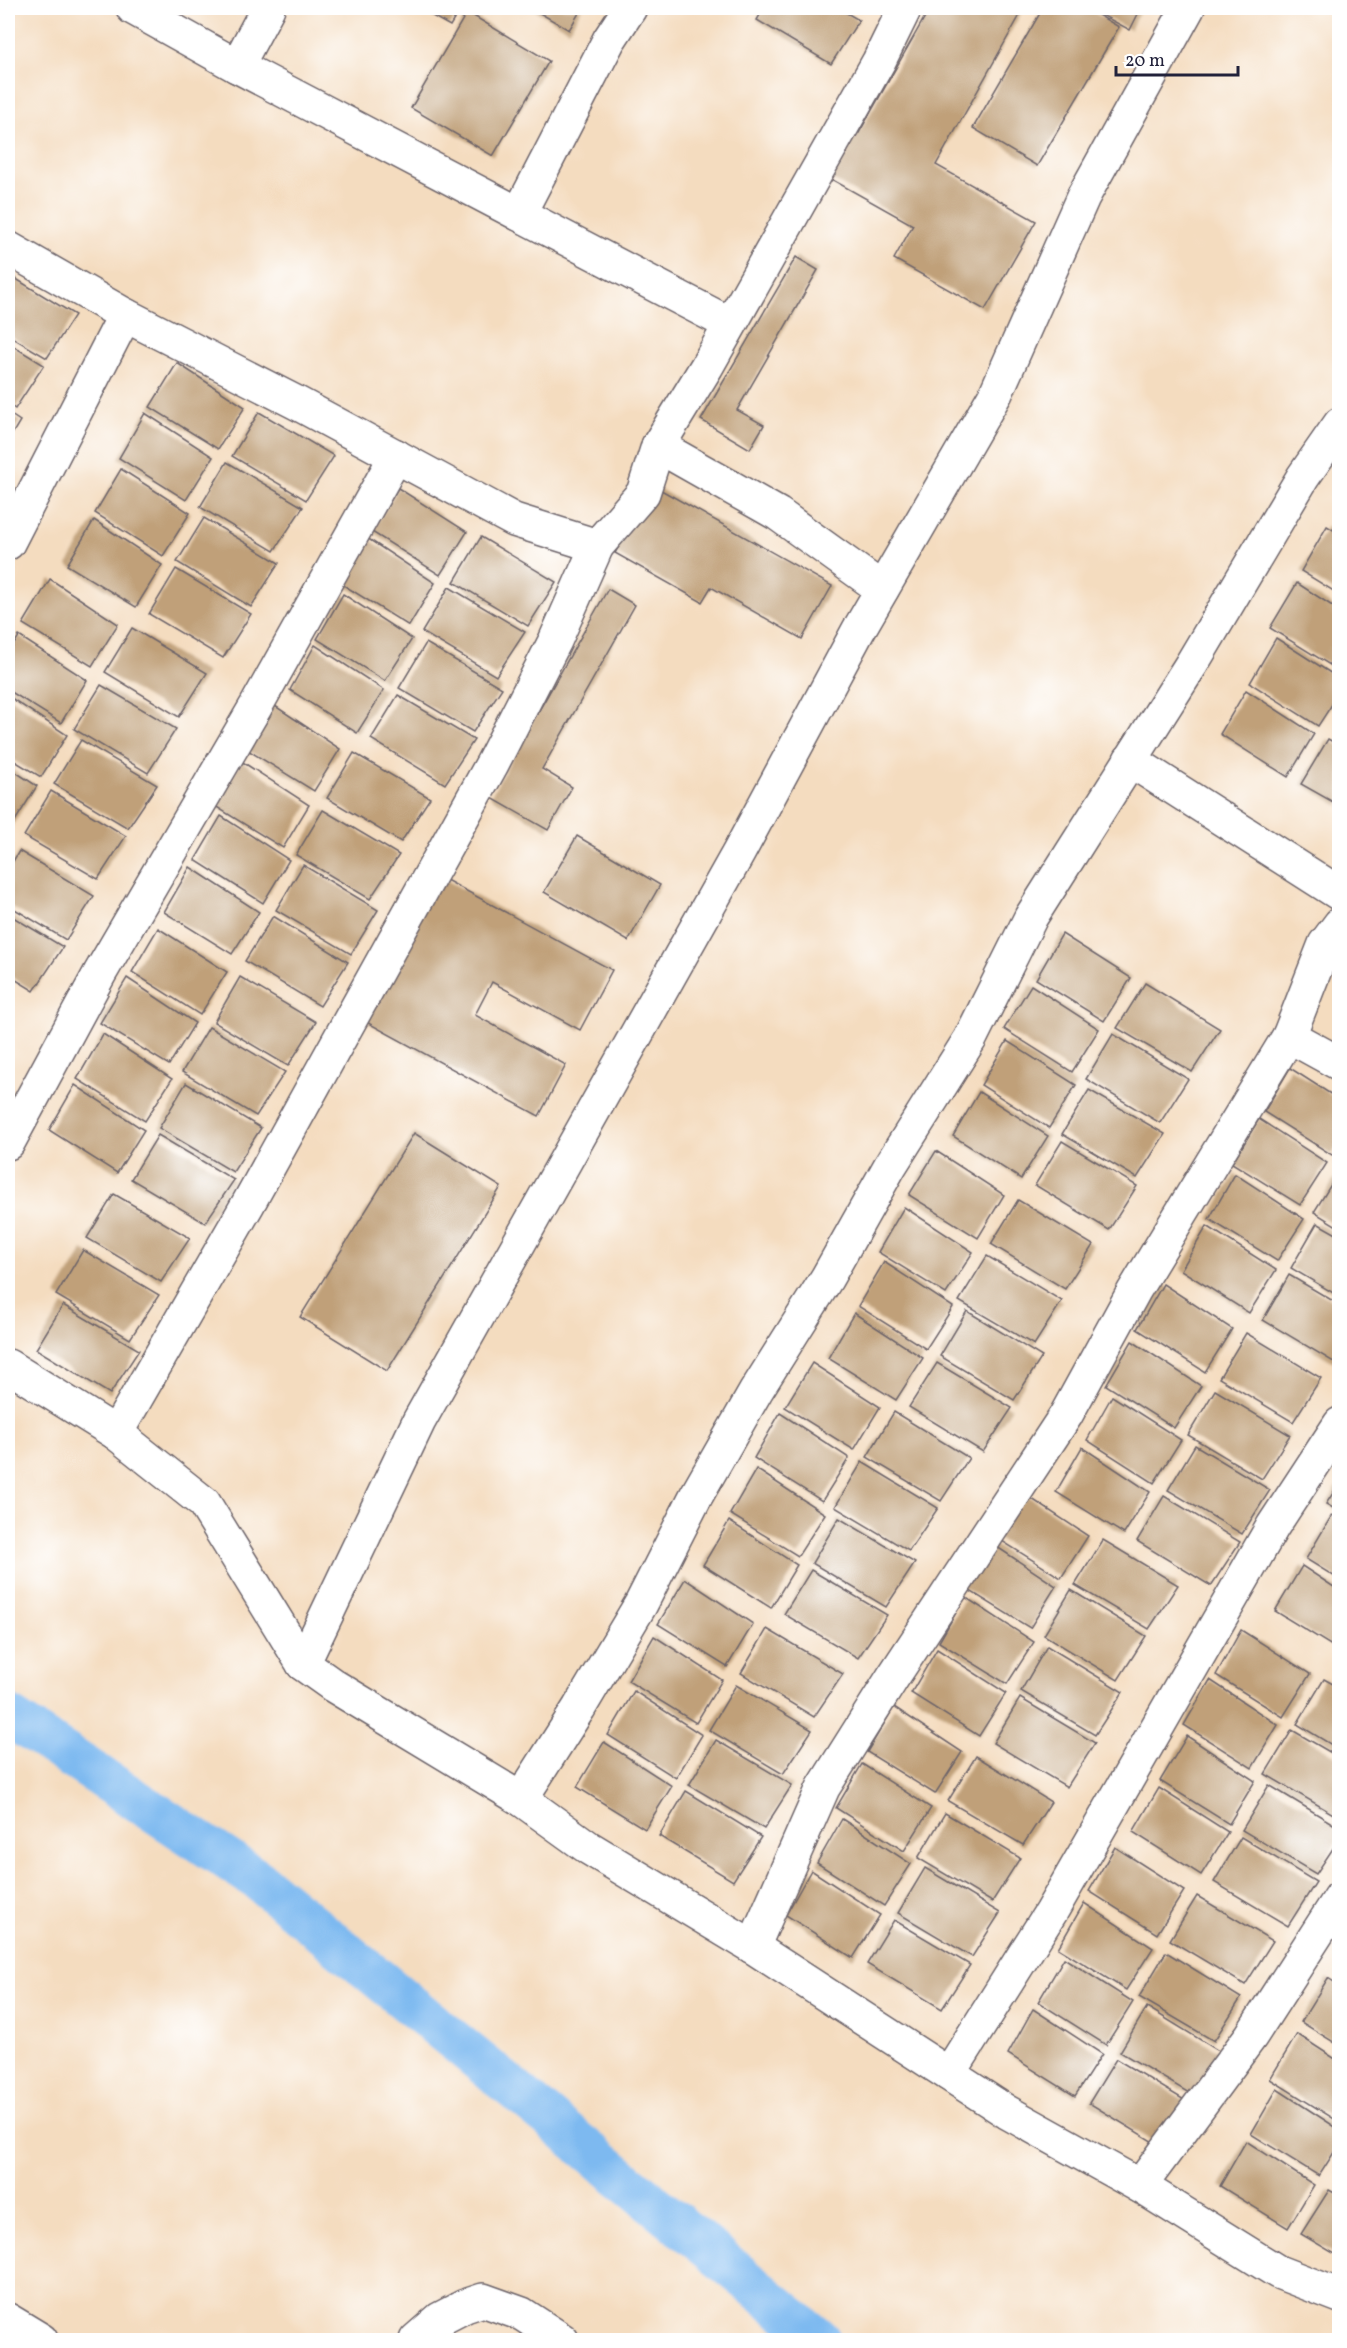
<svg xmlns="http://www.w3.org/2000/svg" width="1347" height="2348" viewBox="0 0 1347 2348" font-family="Vollkorn,serif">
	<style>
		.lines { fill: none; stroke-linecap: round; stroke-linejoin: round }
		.canal { stroke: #7db9f0; stroke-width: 42 }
		.building { fill: #c0a079 }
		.street-casing { stroke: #6c6369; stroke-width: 36 }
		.secondary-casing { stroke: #6c6369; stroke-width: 36 }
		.street { stroke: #fff; stroke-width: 33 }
		.secondary { stroke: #fff; stroke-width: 33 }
	</style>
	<rect width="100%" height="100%" fill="#fff"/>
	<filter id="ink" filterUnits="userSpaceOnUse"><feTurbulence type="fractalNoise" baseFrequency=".0167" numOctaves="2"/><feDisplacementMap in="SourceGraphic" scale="12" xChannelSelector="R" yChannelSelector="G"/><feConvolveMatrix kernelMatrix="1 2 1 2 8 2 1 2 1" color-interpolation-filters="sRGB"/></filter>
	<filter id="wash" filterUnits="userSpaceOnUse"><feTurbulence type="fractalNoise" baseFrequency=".008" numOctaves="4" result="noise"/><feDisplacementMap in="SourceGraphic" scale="24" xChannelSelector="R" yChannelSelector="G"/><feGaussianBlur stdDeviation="1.35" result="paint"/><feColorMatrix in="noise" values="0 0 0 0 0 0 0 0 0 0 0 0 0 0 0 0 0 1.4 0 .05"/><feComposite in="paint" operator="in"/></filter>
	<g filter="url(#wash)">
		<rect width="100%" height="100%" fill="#f4dcbf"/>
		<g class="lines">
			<polyline class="canal" points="8,1716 258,1880 820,2340"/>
		</g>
		<g id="blocks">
			<g class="building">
				<polygon points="418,8 461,8 450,26"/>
				<polygon points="531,8 582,8 569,30"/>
				<polygon points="764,8 838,8 859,20 831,64 757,20"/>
				<polygon points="930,8 1024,8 936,165 1036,221 985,310 894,259 913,225 822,174 848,127 859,133"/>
				<polygon points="1043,8 1086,8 1119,27 1037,166 973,128"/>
				<polygon points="1098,8 1141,8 1130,30 1096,12"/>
				<polygon points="467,12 549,61 493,156 411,108"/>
				<polygon points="796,257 818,270 737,410 764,425 750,449 701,420"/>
				<polygon points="8,274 75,315 47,358 8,335"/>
				<polygon points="8,343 44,365 15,409 8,404"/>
				<polygon points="177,363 245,407 218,449 150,407"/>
				<polygon points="259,412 334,456 306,500 232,456"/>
				<polygon points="8,413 20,421 8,441"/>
				<polygon points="145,413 213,457 186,500 119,458"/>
				<polygon points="227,462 303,507 274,551 200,507"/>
				<polygon points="121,469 190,513 163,556 95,513"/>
				<polygon points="654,486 832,586 802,639 711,587 702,602 615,553"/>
				<polygon points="398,488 467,532 440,575 372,532"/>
				<polygon points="204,518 279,563 251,607 177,562"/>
				<polygon points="94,520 162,565 136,607 67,565"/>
				<polygon points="1327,526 1340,534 1340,595 1301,571"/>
				<polygon points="481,537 556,582 528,626 454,582"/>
				<polygon points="367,538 435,583 409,626 340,583"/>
				<polygon points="176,569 251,614 223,658 149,614"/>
				<polygon points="50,579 118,624 92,666 23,624"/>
				<polygon points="1297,583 1340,611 1338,670 1270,628"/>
				<polygon points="449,587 525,632 496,676 422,632"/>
				<polygon points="608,589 635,605 542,769 572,787 548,830 490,797"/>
				<polygon points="343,594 412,639 385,681 317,639"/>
				<polygon points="132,628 207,673 179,717 105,672"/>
				<polygon points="19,636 87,680 61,723 8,690 8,654"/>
				<polygon points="1276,638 1340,679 1340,692 1318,726 1250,683"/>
				<polygon points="426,643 502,688 473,732 399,688"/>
				<polygon points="315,645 384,690 357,733 290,690"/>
				<polygon points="101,685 176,729 148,773 74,729"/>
				<polygon points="1246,690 1314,734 1288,777 1220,734"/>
				<polygon points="398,695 474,740 445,784 371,739"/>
				<polygon points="8,696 67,735 41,777 8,757"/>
				<polygon points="272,704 340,749 314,791 246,749"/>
				<polygon points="1328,739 1340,746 1340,806 1301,784"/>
				<polygon points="81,740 157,785 128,828 54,784"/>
				<polygon points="354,753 430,798 401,842 327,798"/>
				<polygon points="241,761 309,805 283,848 215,806"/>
				<polygon points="8,767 37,786 10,829 8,827"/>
				<polygon points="51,791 126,836 98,879 24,836"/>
				<polygon points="323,810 399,855 370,899 296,855"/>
				<polygon points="221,816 289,860 263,903 195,860"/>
				<polygon points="577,836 660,885 628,941 544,892"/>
				<polygon points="19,851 94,896 66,940 8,905 8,870"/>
				<polygon points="303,865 378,910 351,954 276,910"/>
				<polygon points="190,867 259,912 232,954 164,912"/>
				<polygon points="437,875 612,970 580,1030 492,982 475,1015 566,1065 539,1116 359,1018"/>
				<polygon points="8,914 63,947 34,991 8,975"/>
				<polygon points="273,916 348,962 320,1006 245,961"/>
				<polygon points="158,928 227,972 200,1015 132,972"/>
				<polygon points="1062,934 1131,978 1104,1021 1036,979"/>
				<polygon points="240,977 316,1022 288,1066 214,1022"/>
				<polygon points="127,978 195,1023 169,1065 100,1023"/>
				<polygon points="1145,983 1220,1029 1192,1072 1117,1028"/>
				<polygon points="1031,985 1099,1029 1072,1072 1004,1029"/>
				<polygon points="209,1027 285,1072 256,1116 182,1072"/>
				<polygon points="103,1034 172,1079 145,1121 77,1079"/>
				<polygon points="1113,1034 1188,1079 1160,1123 1086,1079"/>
				<polygon points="1007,1041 1076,1085 1049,1128 981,1085"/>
				<polygon points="1290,1068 1340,1100 1340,1142 1332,1155 1264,1112"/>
				<polygon points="186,1083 261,1128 233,1172 159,1128"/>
				<polygon points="75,1085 144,1130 117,1173 49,1130"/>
				<polygon points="1089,1090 1165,1134 1137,1178 1062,1134"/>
				<polygon points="979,1092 1048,1136 1021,1179 953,1136"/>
				<polygon points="1259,1119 1327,1163 1300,1205 1232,1163"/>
				<polygon points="414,1133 501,1187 387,1371 300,1317"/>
				<polygon points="158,1135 234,1180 205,1223 131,1179"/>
				<polygon points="1062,1141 1137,1186 1109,1230 1035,1185"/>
				<polygon points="936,1151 1004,1195 978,1238 909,1195"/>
				<polygon points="1340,1170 1340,1228 1314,1212"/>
				<polygon points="1235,1174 1304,1219 1277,1261 1209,1219"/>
				<polygon points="114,1194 190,1238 161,1282 87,1238"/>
				<polygon points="1018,1200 1093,1245 1065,1289 991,1244"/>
				<polygon points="904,1207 973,1252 946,1294 878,1252"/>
				<polygon points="1317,1223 1340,1236 1340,1297 1291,1268"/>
				<polygon points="1207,1226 1276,1270 1249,1313 1181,1270"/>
				<polygon points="83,1250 159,1295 130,1339 56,1295"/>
				<polygon points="987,1256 1062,1301 1034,1345 959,1301"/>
				<polygon points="884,1262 953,1307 926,1349 858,1306"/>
				<polygon points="1289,1275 1340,1305 1340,1359 1337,1364 1263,1320"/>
				<polygon points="1163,1284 1232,1329 1205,1372 1137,1329"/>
				<polygon points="63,1305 139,1350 110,1394 36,1349"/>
				<polygon points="967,1311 1042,1357 1014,1400 940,1356"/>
				<polygon points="854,1313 923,1358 896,1400 828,1358"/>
				<polygon points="1246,1333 1321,1378 1293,1422 1219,1378"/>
				<polygon points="1132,1341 1201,1386 1174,1428 1106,1385"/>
				<polygon points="812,1363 880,1407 854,1450 785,1407"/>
				<polygon points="937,1363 1012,1408 983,1452 909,1407"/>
				<polygon points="1215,1390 1290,1435 1262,1479 1188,1435"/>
				<polygon points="1112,1396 1181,1440 1154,1483 1087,1440"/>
				<polygon points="894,1412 969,1458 941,1501 867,1457"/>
				<polygon points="780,1413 849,1458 822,1501 754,1458"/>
				<polygon points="1195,1445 1270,1490 1242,1534 1168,1490"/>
				<polygon points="1082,1447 1150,1492 1124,1534 1056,1492"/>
				<polygon points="862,1462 938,1508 909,1551 835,1507"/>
				<polygon points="756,1469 825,1514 798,1556 730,1514"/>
				<polygon points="1340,1482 1340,1512 1326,1504"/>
				<polygon points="1020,1491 1088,1536 1061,1578 994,1536"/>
				<polygon points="1164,1496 1240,1542 1211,1586 1137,1541"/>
				<polygon points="1332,1515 1340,1520 1340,1580 1306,1559"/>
				<polygon points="839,1518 915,1563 886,1607 812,1563"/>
				<polygon points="729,1521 797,1565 771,1608 703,1565"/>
				<polygon points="1103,1540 1178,1585 1149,1629 1075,1585"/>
				<polygon points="988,1541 1056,1586 1030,1628 962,1586"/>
				<polygon points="1302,1566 1340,1591 1340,1651 1275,1611"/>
				<polygon points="811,1570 887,1615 858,1658 784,1614"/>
				<polygon points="685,1579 753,1624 727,1667 658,1624"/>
				<polygon points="1071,1590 1146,1636 1118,1680 1044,1635"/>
				<polygon points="965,1597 1034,1642 1007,1684 939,1642"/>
				<polygon points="767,1629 843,1674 814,1717 741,1673"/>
				<polygon points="1241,1630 1310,1674 1283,1717 1216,1675"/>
				<polygon points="654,1636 722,1680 696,1723 628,1681"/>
				<polygon points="1047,1646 1123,1692 1095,1735 1021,1691"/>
				<polygon points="937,1649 1006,1693 979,1736 911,1693"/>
				<polygon points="1324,1679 1340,1688 1340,1750 1297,1724"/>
				<polygon points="1210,1680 1278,1725 1252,1768 1184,1725"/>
				<polygon points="736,1685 812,1730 783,1774 709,1730"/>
				<polygon points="634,1691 702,1735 676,1778 608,1735"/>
				<polygon points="1020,1698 1095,1743 1067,1787 993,1743"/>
				<polygon points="894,1707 962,1752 935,1794 867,1752"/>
				<polygon points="1292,1730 1340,1758 1340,1818 1265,1774"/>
				<polygon points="1187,1736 1255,1781 1229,1824 1160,1781"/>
				<polygon points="716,1740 792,1785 764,1829 689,1785"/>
				<polygon points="604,1742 672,1786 645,1829 577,1787"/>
				<polygon points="976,1756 1051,1802 1023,1845 948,1801"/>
				<polygon points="862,1764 931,1808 904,1851 836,1808"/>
				<polygon points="1269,1785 1340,1828 1340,1838 1316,1874 1242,1830"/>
				<polygon points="1159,1788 1228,1832 1201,1875 1133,1832"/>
				<polygon points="686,1791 761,1837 733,1881 659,1836"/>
				<polygon points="945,1813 1020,1858 992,1902 918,1858"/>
				<polygon points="842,1819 911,1864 884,1906 817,1863"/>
				<polygon points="1241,1837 1316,1882 1288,1926 1214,1882"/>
				<polygon points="1115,1847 1184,1891 1157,1934 1089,1891"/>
				<polygon points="925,1868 1000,1913 972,1957 898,1913"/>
				<polygon points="811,1870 880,1915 853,1958 786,1915"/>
				<polygon points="1197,1896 1273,1941 1245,1985 1170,1940"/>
				<polygon points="1084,1903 1153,1948 1126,1990 1058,1948"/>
				<polygon points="894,1920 970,1965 942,2009 867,1964"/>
				<polygon points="1166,1952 1241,1998 1214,2041 1139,1997"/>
				<polygon points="1064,1958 1133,2002 1106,2045 1038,2002"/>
				<polygon points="1328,1978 1340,1986 1340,2046 1301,2022"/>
				<polygon points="1147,2007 1222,2053 1194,2096 1120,2052"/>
				<polygon points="1033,2009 1102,2054 1075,2096 1008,2054"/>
				<polygon points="1297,2034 1340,2062 1339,2122 1270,2079"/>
				<polygon points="1116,2059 1191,2104 1163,2148 1089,2103"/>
				<polygon points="1277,2089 1340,2130 1340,2143 1319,2176 1251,2134"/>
				<polygon points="1246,2141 1314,2185 1288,2228 1220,2186"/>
				<polygon points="1329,2190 1340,2196 1340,2257 1301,2234"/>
			</g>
		</g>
	</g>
	<g filter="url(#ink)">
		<use href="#blocks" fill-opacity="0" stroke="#6c6369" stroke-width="1.5"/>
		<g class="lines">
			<defs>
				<g id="street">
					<polyline points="133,8 237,66 268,8"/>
					<polyline points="630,8 609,40 519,214 730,324"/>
					<polyline points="237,66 519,214"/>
					<polyline points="8,248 125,315 297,403 514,520 597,546"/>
					<polyline points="1340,424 1303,477 1191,665 1031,917 970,1039 890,1166 827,1278 756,1391 696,1496 641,1604 579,1708 521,1799 589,1848 753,1947 1007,2112 1140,2186 1278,2272 1340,2296"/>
					<polyline points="658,446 778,514 882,589"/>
					<polyline points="8,543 125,315"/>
					<polyline points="1130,760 1340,894"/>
					<polyline points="1340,924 1325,944 1289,1036 1340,1064"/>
					<polyline points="8,1143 100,973 256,706 396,456"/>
					<polyline points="8,1366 116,1433 248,1204 492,764 555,641 597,546 643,493 658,446 707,366 879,61 905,8"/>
					<polyline points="116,1433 204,1503 303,1664"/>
					<polyline points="521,1799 334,1686 303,1664 419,1421 739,852 858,631 996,393 1083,197 1188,8"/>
					<polyline points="753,1947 823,1788 893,1677 1066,1415 1134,1291 1289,1036"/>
					<polyline points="949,2074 1051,1912 1273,1526 1340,1424"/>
					<polyline points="1140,2186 1251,2036 1340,1898"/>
					<polyline points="416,2340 440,2319 465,2306 483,2300 522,2314 562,2340"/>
				</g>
				<polyline id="secondary" points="8,2320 41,2340"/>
			</defs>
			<use href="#street" class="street-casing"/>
			<use href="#secondary" class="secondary-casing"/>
			<use href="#street" class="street"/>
			<use href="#secondary" class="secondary"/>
		</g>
	</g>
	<rect width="1347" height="2348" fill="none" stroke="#fff" stroke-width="30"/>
	<path d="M1116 66v9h122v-9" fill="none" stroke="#22223b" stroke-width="3"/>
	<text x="1125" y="66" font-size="18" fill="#22223b" stroke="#ffffff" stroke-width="4.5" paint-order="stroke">20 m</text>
</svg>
